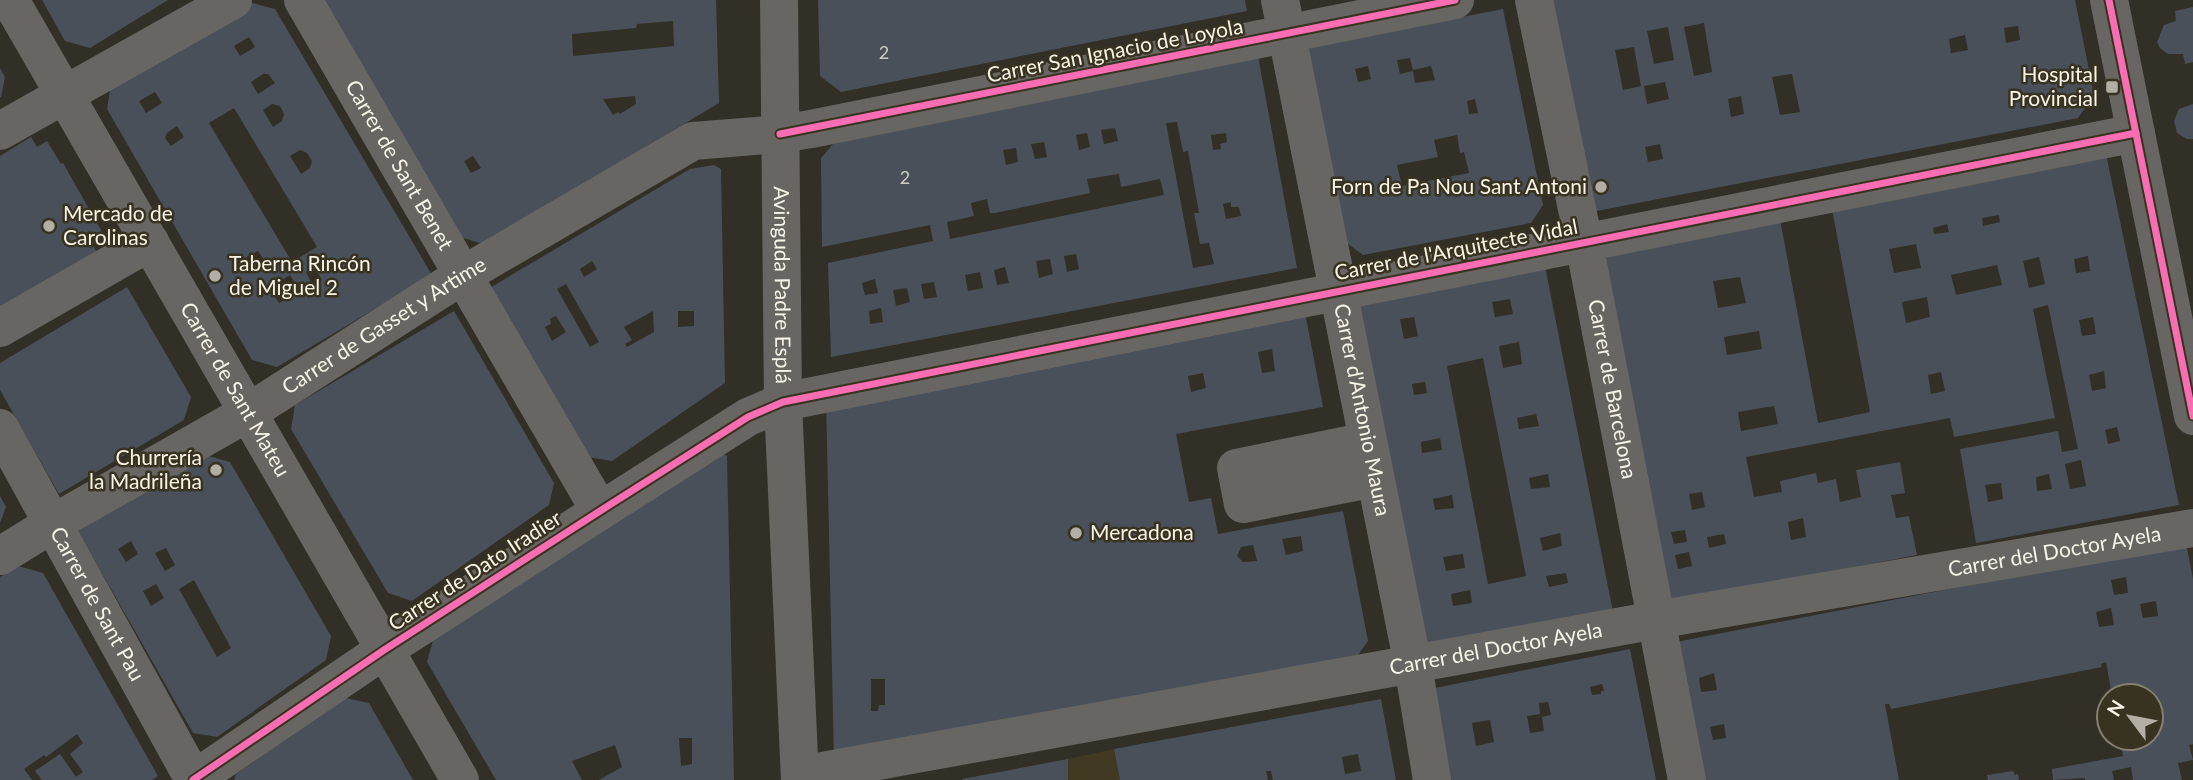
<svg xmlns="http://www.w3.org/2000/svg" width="2193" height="780" viewBox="0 0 2193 780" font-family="Lato,sans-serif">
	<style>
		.built { fill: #413922 }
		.building { fill: #49505a; fill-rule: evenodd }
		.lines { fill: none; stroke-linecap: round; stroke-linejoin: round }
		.minor { stroke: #686662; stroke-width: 38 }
		.cycleway-casing { stroke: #383220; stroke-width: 11 }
		.cycleway { stroke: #f96db3; stroke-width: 7 }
		.poi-dot { fill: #b3afa4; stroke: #383220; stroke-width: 2.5 }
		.labels { text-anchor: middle; stroke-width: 5; stroke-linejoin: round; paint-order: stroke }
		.number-label { font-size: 18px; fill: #cccbc4 }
		.street-label { font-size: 21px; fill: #f8f4e8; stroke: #383220 }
		.poi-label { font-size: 21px; fill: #f8f4e8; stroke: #383220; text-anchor: end }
	</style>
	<rect width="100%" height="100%" fill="#322f26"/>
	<polygon class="built" points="1114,749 1120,780 1068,780 1068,759"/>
	<g class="building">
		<polygon points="42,0 168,0 90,48 65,41"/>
		<path d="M317 0H716L719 103 483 244 457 236ZM673 21 674 46 573 56 572 34 636 28 637 24ZM635 96 636 104 620 114 618 112 613 115 603 99ZM473 156 481 168 471 173 464 161Z"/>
		<polygon points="818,0 1245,0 1247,11 841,92 820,76"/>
		<path d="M1552 0H2075L2094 95 2078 118 1586 213ZM1704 23 1712 72 1694 76 1684 27ZM2018 26 2020 40 2006 43 2004 28ZM1668 27 1674 60 1654 64 1647 31ZM1965 35 1968 50 1951 53 1949 39ZM1634 47 1641 86 1623 90 1615 50ZM1792 74 1800 112 1780 115 1772 77ZM1665 82 1669 99 1647 104 1644 86ZM1741 96 1744 114 1731 117 1728 99ZM1660 144 1663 159 1648 162 1645 147Z"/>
		<path d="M248 2 275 9 432 275 277 367 252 360 107 109 111 84ZM249 37 255 47 240 56 234 46ZM263 74H268L275 83 258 94 251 82ZM155 92 162 103 146 113 139 101ZM272 104 280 106 284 114 282 121 273 127 263 110ZM234 108 317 247 292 262 209 123ZM177 126 184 137 171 146 165 138 167 133ZM300 150 307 153 312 161 310 168 301 174 290 156ZM258 251 264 260 254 265H247L243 259ZM314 267 322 280 313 286 306 272ZM290 275 300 291 279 303 269 288Z"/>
		<polygon points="2193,7 2193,62 2185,64 2183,54 2168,54 2160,48 2157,42 2164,25 2176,21 2175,11"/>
		<path d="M1503 9 1543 205 1531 223 1363 255 1343 240 1307 47ZM1410 58 1413 70 1431 66 1435 80 1415 83 1413 71 1400 74 1397 60ZM1368 66 1371 79 1358 82 1355 69ZM1475 99 1478 113 1469 114 1467 101ZM1457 135 1460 153 1464 152 1469 173 1402 186 1397 165 1438 157 1434 140Z"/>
		<path d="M1258 56 1297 268 831 357 828 263 933 241 930 225 822 247 821 158 839 137ZM1177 122 1183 152 1188 151 1199 213H1194L1200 244 1209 243 1214 264 1193 268 1166 123ZM1115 128 1118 141 1104 144 1101 130ZM1087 133 1090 147 1079 150 1076 135ZM1226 133 1227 142 1220 144 1221 149 1213 150 1211 135ZM1044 142 1047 157 1035 159 1031 144ZM1016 148 1018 162 1006 165 1003 150ZM1119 174 1121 187 1160 179 1164 195 950 239 947 222 974 216 971 203 987 199 990 213H995L1090 193 1087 179ZM1231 202V207H1239L1241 216 1226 219 1223 204ZM1076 254 1079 269 1067 272 1064 256ZM1050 259 1053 274 1039 278 1036 261ZM1005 267 1009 283 997 285 994 270ZM980 272 983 288 968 291 965 275ZM875 279 878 293 865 295 862 283ZM934 282 937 297 924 299 921 284ZM907 288 910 302 896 306 893 290ZM881 308 883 322 870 324 869 311Z"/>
		<polygon points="0,68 5,77 1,97 0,97"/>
		<polygon points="2193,104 2193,139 2187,139 2177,133 2174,121 2179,109"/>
		<polygon points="31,137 37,147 47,141 61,164 63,163 105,237 92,244 99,256 0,315 0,156"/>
		<path d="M2106 154 2179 505 1976 543 1960 449 2058 431 2062 452 2078 449 2048 305 2033 309 2055 418 1954 437 1950 418 1746 457 1754 497 1782 492 1780 481 1816 473 1818 483 1836 479 1840 502 1861 497 1856 470 1900 462 1905 493 1891 495 1896 518 1909 516 1917 555 1664 603 1598 270 1612 249 1780 219 1818 423 1870 412 1832 209ZM1999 215 2000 222 1983 226 1982 218ZM1947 224 1949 232 1934 234 1933 228ZM1916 244 1921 268 1894 273 1889 249ZM2088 256 2090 271 2076 273 2074 259ZM2039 257 2045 284 2029 288 2023 261ZM1997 265 2002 285 1956 295 1951 275ZM1740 277 1746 303 1718 308 1713 281ZM1927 297 1930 317 1906 323 1902 302ZM2093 317 2096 334 2082 336 2079 320ZM1759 331 1762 349 1727 355 1724 337ZM2104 371 2106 388 2092 391 2089 375ZM1941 372 1945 391 1931 394 1928 375ZM1774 406 1778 424 1741 431 1738 412ZM2117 427 2120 441 2108 444 2105 430ZM2081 460 2086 486 2070 489 2065 464ZM2049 474 2052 489 2037 491 2036 477ZM2001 483 2003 499 1988 502 1985 485ZM1702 492 1705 507 1692 510 1689 494ZM1803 518 1806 537 1791 540 1788 522ZM1685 530 1687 542 1674 544 1671 532ZM1724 534 1726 544 1709 548 1707 537ZM1689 552 1692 566 1678 569 1675 555Z"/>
		<path d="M714 165 721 169 725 383 612 461 587 457 488 289 690 169ZM592 261 597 269 584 277 580 269ZM566 284 599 342 590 347 557 289ZM653 311 654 332 627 347 625 344 632 340 624 327ZM678 311H694V326L678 327ZM556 316 566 332 552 341 545 327 551 324 550 319Z"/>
		<path d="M1544 261 1613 612 1422 649 1355 298ZM1510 299 1513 314 1495 317 1492 302ZM1414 317 1418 336 1404 339 1400 319ZM1519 342 1522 364 1503 368 1499 346ZM1483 358 1526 576 1488 584 1447 366ZM1425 382 1427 393 1414 395 1412 384ZM1536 414 1539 426 1519 429 1517 418ZM1440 438 1442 450 1422 453 1421 442ZM1548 474 1550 487 1531 489 1529 478ZM1452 495 1454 508 1435 510 1433 499ZM1560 533 1562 546 1543 551 1540 538ZM1463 554 1465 568 1446 571 1443 557ZM1566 573 1568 583 1549 587 1546 576ZM1470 590 1472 603 1453 606 1451 594Z"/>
		<polygon points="127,287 191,397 184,420 59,494 0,390 0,363"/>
		<path d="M1304 307 1323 407 1176 434 1189 502 1211 498 1218 534 1343 511 1368 641 1353 662 834 761 826 399ZM1272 349 1275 371 1262 373 1258 352ZM1203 373 1206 388 1191 392 1188 376ZM1301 536 1303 551 1286 555 1282 539ZM1253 545 1257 561 1243 562 1237 556 1241 547ZM871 679H885V705H879L878 711H871Z"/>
		<polygon points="454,311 554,483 549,505 412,601 388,593 291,429 295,405"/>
		<path d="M708 445 727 456 734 780H599L622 767 615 745 572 761 582 780H496L427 662 434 637ZM679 738H692V764L681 766Z"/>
		<path d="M205 455 230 462 331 636 326 660 217 737 193 733 78 531ZM131 541 138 554 126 562 118 549ZM166 548 175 565 165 571 155 553ZM194 580 231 648 217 657 179 589ZM156 584 164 598 151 606 143 591Z"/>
		<polygon points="0,496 6,507 0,523"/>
		<path d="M2186 543 2193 579V744L2189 745 2193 760 2178 763 2182 780H2133L2131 767 2112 771 2114 780H2085V778L2053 780 2052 769 2123 756 2120 738H2151V696H2112L2106 662 2101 664 2102 667 1891 709 1889 704H1885L1899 780H1698L1671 643ZM2126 577 2128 593 2114 595 2111 580ZM2156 601 2158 616 2143 618 2140 604ZM2111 608 2114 625 2099 627 2096 612ZM1714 673 1717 690 1701 692 1699 678ZM1724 724 1726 738 1713 740 1710 727Z"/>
		<polygon points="18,566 43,573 158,776 152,780 42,780 35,771 60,754 76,777 83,772 70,754 83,743 77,734 46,757 44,755 24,769 32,780 0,780 0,577"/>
		<path d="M1630 649 1656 780H1447L1430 689ZM1602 684 1604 691H1601V694L1592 695 1590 687ZM1548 702 1551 715 1542 717 1544 731 1530 733 1527 716 1540 714 1539 703ZM1490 720 1494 742 1476 746 1472 723Z"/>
		<polygon points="346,698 369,703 413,780 234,780 236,774"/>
		<path d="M1381 699 1396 780H1273L1271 771H1266L1268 780H1120L1114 749ZM1358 754 1361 771 1345 774 1342 757Z"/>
		<polygon points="1068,759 1068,780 963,780 962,779"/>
		<polygon points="2013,771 2015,775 2018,774 2019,780 1988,780 1987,775"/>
	</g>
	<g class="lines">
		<g class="minor">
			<path id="s1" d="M10 0 460 780"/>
			<path id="s2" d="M303 0 600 511"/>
			<path id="s3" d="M779 0 783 402 800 780"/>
			<path id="s4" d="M1280 0 1413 665 1432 780"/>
			<path id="s5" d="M1534 0 1584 243 1687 780"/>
			<polyline points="2109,0 2193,416"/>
			<polyline points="0,131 233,0"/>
			<polyline points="0,328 150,242"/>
			<path id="s6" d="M0 428 194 780"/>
			<polyline points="1367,441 1236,468 1243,504 1375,478"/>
			<path id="s7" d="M0 556 52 524 249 412 463 275 693 141 780 134 811 129 1455 0"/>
			<polyline points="193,780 384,650 600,511 748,417 783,402 2136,133"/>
			<path id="s8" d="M801 780 806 774 1656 620 2193 528"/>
		</g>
		<defs>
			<g id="cycleway">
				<polyline points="2109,0 2193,416"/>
				<polyline points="780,134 1455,0"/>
				<polyline points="193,780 384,650 600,511 748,417 783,402 2136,133"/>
			</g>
		</defs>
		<use href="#cycleway" class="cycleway-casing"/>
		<use href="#cycleway" class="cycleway"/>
	</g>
	<g class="poi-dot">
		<rect x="2105" y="80" width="14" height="14" rx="3.5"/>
		<circle cx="1601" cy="187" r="7"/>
		<circle cx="49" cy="226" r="7"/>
		<circle cx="215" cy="276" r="7"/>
		<circle cx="216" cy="470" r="7"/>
		<circle cx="1076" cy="533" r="7"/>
	</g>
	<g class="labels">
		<g class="number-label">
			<text x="884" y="59">2</text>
			<text x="905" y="184">2</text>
		</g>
		<g class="street-label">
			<text transform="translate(1115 51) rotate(-11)" y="7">Carrer San Ignacio de Loyola</text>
			<text dy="7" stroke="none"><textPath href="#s2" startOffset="191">Carrer de Sant Benet</textPath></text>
			<text transform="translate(1456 250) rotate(-11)" y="7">Carrer de l'Arquitecte Vidal</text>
			<text dy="7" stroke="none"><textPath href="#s3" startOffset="285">Avinguda Padre Esplá</textPath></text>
			<text dy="7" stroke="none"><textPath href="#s7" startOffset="448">Carrer de Gasset y Artime</textPath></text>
			<text dy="7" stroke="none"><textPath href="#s1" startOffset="450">Carrer de Sant Mateu</textPath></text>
			<text dy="7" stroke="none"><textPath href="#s5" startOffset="397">Carrer de Barcelona</textPath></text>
			<text dy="7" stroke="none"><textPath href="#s4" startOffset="418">Carrer d'Antonio Maura</textPath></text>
			<text dy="7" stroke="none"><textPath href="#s8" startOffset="1276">Carrer del Doctor Ayela</textPath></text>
			<text transform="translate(475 571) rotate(-33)" y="7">Carrer de Dato Iradier</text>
			<text dy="7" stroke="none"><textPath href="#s6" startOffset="201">Carrer de Sant Pau</textPath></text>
			<text dy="7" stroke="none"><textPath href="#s8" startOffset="709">Carrer del Doctor Ayela</textPath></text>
		</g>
		<g class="poi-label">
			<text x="2098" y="82">Hospital<tspan x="2098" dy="24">Provincial</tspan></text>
			<text x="1587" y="194">Forn de Pa Nou Sant Antoni</text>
			<text x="63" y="221" text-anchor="start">Mercado de<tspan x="63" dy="24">Carolinas</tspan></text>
			<text x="229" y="271" text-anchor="start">Taberna Rincón<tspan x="229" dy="24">de Miguel 2</tspan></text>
			<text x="202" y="465">Churrería<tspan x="202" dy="24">la Madrileña</tspan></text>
			<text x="1090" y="540" text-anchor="start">Mercadona</text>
		</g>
	</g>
	<g transform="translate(2130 717) rotate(302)"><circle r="33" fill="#383220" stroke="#858070" stroke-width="2"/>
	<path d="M0-5L12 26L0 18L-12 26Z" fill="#b3afa4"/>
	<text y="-10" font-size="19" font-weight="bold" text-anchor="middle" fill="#f8f4e8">N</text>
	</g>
</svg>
